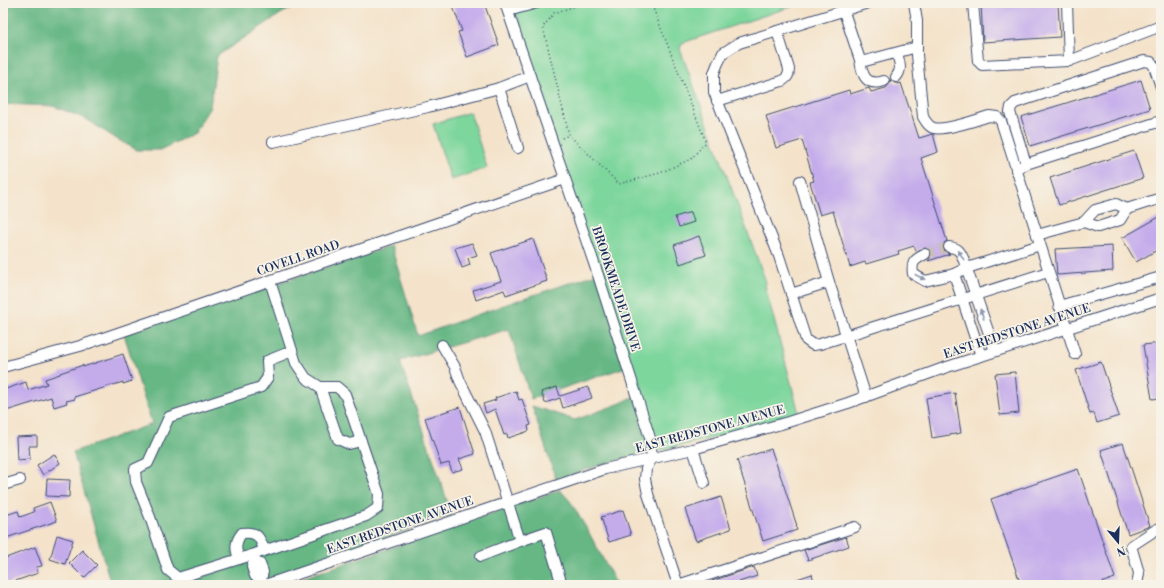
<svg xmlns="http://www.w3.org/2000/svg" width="1164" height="588" viewBox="0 0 1164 588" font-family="'Libre Bodoni',serif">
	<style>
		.green { fill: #7dd69c; stroke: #4c827d }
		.forest { fill: #66b784; stroke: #407371 }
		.building { fill: #c4aceb }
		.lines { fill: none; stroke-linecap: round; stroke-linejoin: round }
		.minor-tunnel { stroke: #c9bfb4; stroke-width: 10; stroke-dasharray: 10 5; stroke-linecap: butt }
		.minor-casing { stroke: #3c4a6e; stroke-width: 12 }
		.path { stroke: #3c4a6e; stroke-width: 1.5; stroke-dasharray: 1 3; stroke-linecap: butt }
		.minor { stroke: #fff; stroke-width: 10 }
		.oneway { fill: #8d97ae }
		.labels { text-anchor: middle; stroke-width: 3.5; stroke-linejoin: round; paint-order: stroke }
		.street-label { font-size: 12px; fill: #1b2f5e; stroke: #f7f3e8 }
	</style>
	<rect width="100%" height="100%" fill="#f7f3e8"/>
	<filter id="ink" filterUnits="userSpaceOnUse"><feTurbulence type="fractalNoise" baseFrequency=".025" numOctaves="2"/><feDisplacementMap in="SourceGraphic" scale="8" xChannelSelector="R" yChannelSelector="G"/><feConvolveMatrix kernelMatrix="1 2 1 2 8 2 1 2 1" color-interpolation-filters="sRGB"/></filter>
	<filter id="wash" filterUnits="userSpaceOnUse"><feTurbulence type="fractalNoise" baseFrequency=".012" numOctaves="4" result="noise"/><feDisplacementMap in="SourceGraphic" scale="16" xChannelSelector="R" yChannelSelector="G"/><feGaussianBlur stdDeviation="0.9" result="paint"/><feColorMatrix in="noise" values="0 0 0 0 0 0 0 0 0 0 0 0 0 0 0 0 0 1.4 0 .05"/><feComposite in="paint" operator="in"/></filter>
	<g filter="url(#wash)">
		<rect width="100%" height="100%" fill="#f4e3ca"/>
		<g class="green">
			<polygon points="545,3 802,3 682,43 680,49 766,282 765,286 799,413 725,435 657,451 519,29 520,24 516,13"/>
			<polygon points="470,112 487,168 451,180 433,124"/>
		</g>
		<g class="forest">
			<polygon points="3,3 304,3 282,13 217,56 210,107 194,133 160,150 137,150 115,138 86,119 53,106 3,104"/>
			<polygon points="391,246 418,336 504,305 599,273 629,366 531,399 509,329 400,361 452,515 249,585 111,585 73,452 152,424 124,334"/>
			<polygon points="639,394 657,451 603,464 556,480 532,406 575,420 621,403"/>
			<polygon points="560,490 570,501 588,531 617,585 282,585"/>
		</g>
		<g id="blocks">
			<g class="building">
				<polygon points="456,3 484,3 499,45 467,57 458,32 462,31 452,4"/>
				<polygon points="981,3 1058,3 1060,37 983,42"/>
				<polygon points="890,80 895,83 898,83 898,84 901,83 919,138 933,134 938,152 921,158 947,241 944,243 943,249 945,252 950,254 928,261 931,257 930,250 925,248 916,251 914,246 898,251 899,254 866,264 865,262 850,267 833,211 820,215 810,182 814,181 802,140 776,148 766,116 849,90 850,94 869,88 871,92 886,88 890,83"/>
				<polygon points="1141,80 1150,109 1030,146 1021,117"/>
				<polygon points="1134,151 1143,178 1059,205 1050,178"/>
				<polygon points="691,212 694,222 679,227 675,217"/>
				<polygon points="1161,216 1161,248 1136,262 1122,238"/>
				<polygon points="699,236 706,255 680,264 674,245"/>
				<polygon points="533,239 547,281 506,295 504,290 476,300 473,290 501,281 491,253"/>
				<polygon points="472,243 477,255 468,258 470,265 462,268 455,248"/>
				<polygon points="1112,246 1113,271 1057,275 1055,249"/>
				<polygon points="1161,343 1161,398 1152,399 1143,345"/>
				<polygon points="123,354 132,381 123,384 123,382 74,397 75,399 66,401 67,403 54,407 51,397 3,412 3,390 26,382 28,390 47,384 45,379 60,374 60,373 83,365 83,367"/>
				<polygon points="1101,362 1119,416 1097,423 1094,413 1090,414 1076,370"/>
				<polygon points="1015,372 1019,413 1000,415 995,374"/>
				<polygon points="557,387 560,396 588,387 592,398 563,408 560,398 545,403 541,392"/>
				<polygon points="516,391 519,400 522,399 531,425 528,426 529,431 508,438 507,434 504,435 495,409 486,413 483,404 496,400 495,398"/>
				<polygon points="955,393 961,433 932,438 926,398"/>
				<polygon points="460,407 475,454 459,459 463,469 452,472 449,463 441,465 425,418"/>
				<polygon points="37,436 37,446 29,446 30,459 17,460 16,437"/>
				<polygon points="1123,443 1150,526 1128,534 1101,450"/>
				<polygon points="771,449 782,480 797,526 796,527 797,530 763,541 737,460"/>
				<polygon points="54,454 60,463 43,475 37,465"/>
				<polygon points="1078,469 1115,578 1095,585 1021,585 991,499"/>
				<polygon points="47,479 70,480 69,497 46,496"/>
				<polygon points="721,497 731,529 696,541 685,509"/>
				<polygon points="50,502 57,521 3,539 3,516 18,511 20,517 34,512 33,508"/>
				<polygon points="623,510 631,535 609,542 601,517"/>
				<polygon points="57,535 73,540 65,564 50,559"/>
				<polygon points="846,537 849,546 808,560 804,550"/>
				<polygon points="35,547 42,566 36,567 38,573 7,584 3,571 3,559"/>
				<polygon points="82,550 97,565 84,578 69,563"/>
				<polygon points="754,567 757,576 730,585 714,585 712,581"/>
				<polygon points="812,574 815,585 782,585 782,584"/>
			</g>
		</g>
	</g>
	<g filter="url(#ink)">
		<use href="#blocks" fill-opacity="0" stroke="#3c4a6e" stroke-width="1"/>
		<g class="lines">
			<polyline class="minor-tunnel" points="925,254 949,247"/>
			<defs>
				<g id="minor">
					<polyline points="505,3 598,275 650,438 652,458 646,469 645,479 648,494 678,585"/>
					<polyline points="841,3 860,60 865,61 917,47"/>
					<polyline points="868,3 739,43 723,53 718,63 714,73 714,92 779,256 806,340 813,345 820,344 1048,272"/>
					<path d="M914 3 917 21V55L923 117C926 122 929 127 934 128 945 131 977 120 989 116L997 117 1001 121 1075 354"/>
					<polyline points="973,3 978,61 982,65 1069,61"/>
					<polyline points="1067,3 1069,61 1161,26"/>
					<polyline points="508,11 537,3"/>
					<path d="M860 60C862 75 866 87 884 81"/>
					<path d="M896 77C903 69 899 62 897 53"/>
					<polyline points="499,88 518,148"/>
					<path d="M717 101 782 81C788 77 789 75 789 69L777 31"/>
					<polyline points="273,142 428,107 499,88 530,76"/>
					<polyline points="1026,164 1161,121"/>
					<polyline points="1016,170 1026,164 1010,112 1011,107 1015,103 1144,61 1151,62 1154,66 1161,87"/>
					<polyline points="800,181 829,282 866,397"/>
					<polyline points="1084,222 1098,227 1120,220 1127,209 1161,198"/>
					<polyline points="1037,235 1084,222 1095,210 1116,204 1127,209"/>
					<path d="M949 247C958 248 960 251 963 258L995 351"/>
					<path d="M925 254C915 260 911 261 913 274L925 281 954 274 967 268 1040 245"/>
					<polyline points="954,274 981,356"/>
					<polyline points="791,294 829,282"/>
					<polyline points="1059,306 1161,277"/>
					<polyline points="442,345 455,367 460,381 485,431 520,541 481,556"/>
					<polyline points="3,367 80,346 565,179"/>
					<polyline points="320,387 338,439 349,444 361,441"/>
					<polyline points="693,449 704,483"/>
					<polyline points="3,485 20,480"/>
					<polyline points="520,541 546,532 562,585"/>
					<polyline points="252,555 178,578 168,570 150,517 136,482 135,469 148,463 169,417 261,387 268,377 267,361 292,351"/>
					<path d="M239 559C235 548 235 542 242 533 257 531 260 537 264 550"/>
					<polyline points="254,561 252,567 255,576 261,579"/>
					<polyline points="262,585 261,579 263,572 260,564 254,561 252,555 366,516 378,508 379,494 345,394 337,387 320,387 306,378 296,363 270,281"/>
					<polyline points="265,585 605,469 693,449 788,422 848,403 944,368 1161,298"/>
					<polyline points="678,585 855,527"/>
					<polyline points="1137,585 1139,573 1131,546 1157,529 1161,528"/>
				</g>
			</defs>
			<use href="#minor" class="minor-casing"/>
			<g class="path">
				<polyline points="585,3 554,13 543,27 569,135 619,184 660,173 691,159 706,142 651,3"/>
				<polyline points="562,138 569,135"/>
			</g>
			<use href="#minor" class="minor"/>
		</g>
		<defs><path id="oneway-solid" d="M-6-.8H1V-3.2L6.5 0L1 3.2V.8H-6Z"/></defs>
		<g class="oneway">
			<use href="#oneway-solid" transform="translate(961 255) rotate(-121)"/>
			<use href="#oneway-solid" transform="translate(920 277) rotate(27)"/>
			<use href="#oneway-solid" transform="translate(982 314) rotate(-110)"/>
		</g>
	</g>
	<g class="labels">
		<g class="street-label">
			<text transform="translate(298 258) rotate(-19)" y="4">COVELL ROAD</text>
			<text transform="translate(616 289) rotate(72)" y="4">BROOKMEADE DRIVE</text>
			<text transform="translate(1017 331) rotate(-18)" y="4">EAST REDSTONE AVENUE</text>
			<text transform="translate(710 429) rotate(-15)" y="4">EAST REDSTONE AVENUE</text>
			<text transform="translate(400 525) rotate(-19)" y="4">EAST REDSTONE AVENUE</text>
		</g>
	</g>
	<rect width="1164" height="588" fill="none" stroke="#f7f3e8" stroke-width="16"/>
	<g transform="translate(1118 542) rotate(161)" stroke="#f7f3e8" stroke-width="3" paint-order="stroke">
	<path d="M0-3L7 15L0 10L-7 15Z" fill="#1b2f5e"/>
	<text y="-6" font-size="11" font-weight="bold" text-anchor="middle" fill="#1b2f5e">N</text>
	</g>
</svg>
